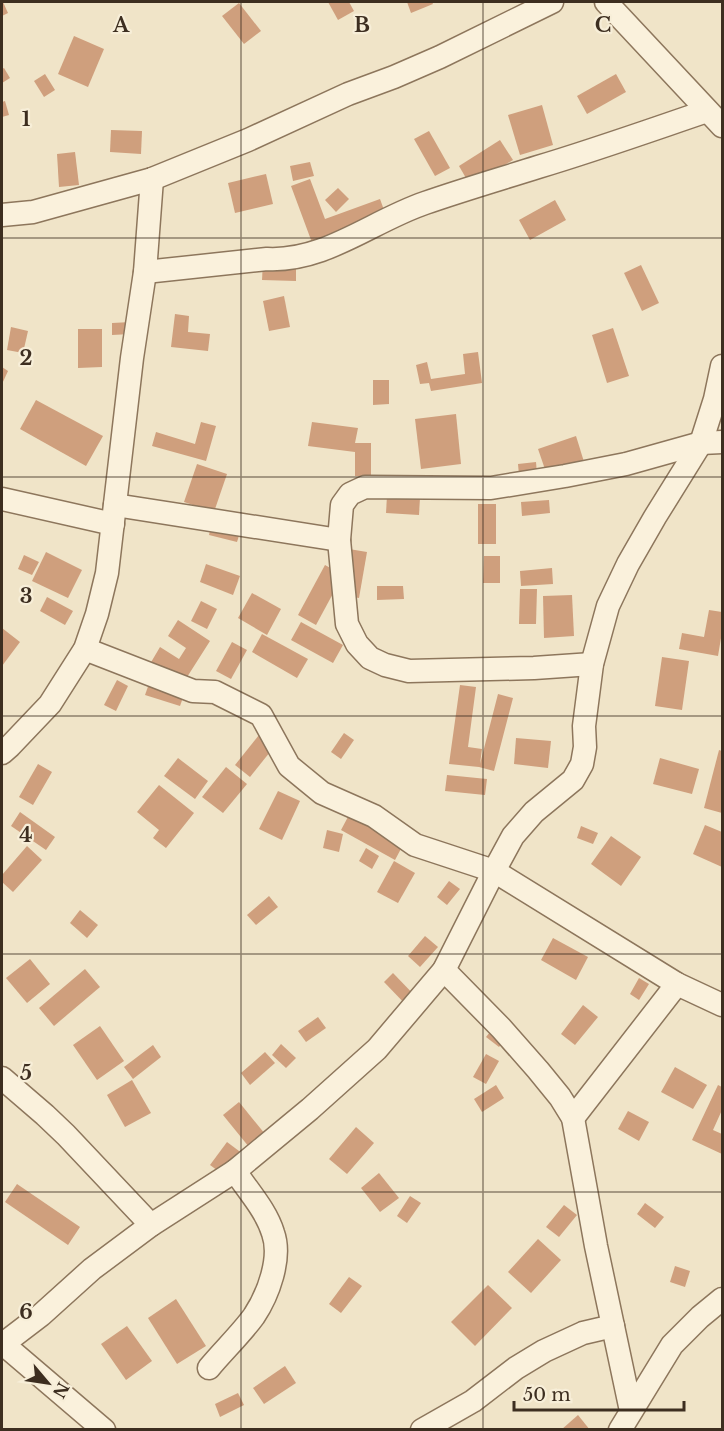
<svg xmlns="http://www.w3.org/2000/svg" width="724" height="1431" viewBox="0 0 724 1431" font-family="'Libre Baskerville',serif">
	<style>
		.building { fill: #cf9f7d }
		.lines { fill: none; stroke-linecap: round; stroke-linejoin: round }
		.minor-casing { stroke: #8d765c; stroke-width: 25 }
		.minor { stroke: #faf1dc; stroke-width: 22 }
		.grid { fill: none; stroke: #3d2e20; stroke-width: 1.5; stroke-opacity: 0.55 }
		.grid-label { font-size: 20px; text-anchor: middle; font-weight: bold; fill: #3d2e20; stroke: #f7eed8; stroke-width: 4.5; stroke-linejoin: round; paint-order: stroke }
	</style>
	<rect width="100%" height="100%" fill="#f0e4c8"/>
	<g class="building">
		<polygon points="2,2 3,2 8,13 2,16"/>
		<polygon points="328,2 349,2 354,11 338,20"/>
		<polygon points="407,2 432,2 433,4 411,13"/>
		<polygon points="239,3 261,31 244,44 222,16"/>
		<polygon points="74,36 104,49 88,87 58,74"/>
		<polygon points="4,68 10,78 2,83 2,69"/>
		<polygon points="45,74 55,90 44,97 34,81"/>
		<polygon points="616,74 626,92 587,114 577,96"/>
		<polygon points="5,101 9,115 2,117 2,102"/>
		<polygon points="542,105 553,145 520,155 508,115"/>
		<polygon points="111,130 142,131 141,154 110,152"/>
		<polygon points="429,131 450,168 435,176 414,139"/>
		<polygon points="500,140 513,160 470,185 459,166"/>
		<polygon points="75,152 79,185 59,187 57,154"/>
		<polygon points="310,162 314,176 293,181 290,166"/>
		<polygon points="266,174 273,204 235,213 228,183"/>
		<polygon points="310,179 325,219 380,199 388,221 314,248 291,186"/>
		<polygon points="338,188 349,199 336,212 325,200"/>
		<polygon points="555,200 566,220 530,240 519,220"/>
		<polygon points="263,262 296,263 296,281 262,280"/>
		<polygon points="641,265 659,303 642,311 624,273"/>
		<polygon points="284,296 290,327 269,331 263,301"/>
		<polygon points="175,314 189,316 188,332 210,334 208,351 171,347"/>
		<polygon points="131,322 131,334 112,335 112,323"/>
		<polygon points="11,327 28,331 23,353 7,350"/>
		<polygon points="613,328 629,376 607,383 592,335"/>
		<polygon points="78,329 102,329 102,367 78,368"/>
		<polygon points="478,352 482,383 431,391 429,383 420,384 416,365 427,362 431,379 465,374 463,354"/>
		<polygon points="2,367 8,371 2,384"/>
		<polygon points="373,380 389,380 389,404 373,405"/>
		<polygon points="36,400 103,436 86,466 20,429"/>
		<polygon points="456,414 461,464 421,469 415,419"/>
		<polygon points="201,422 216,426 206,461 152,446 156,432 195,444"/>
		<polygon points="312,422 358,428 355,443 371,443 371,476 355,476 355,452 308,446"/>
		<polygon points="576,436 585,465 548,478 538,449"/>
		<polygon points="536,462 537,474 519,475 518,464"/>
		<polygon points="197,464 227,474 214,512 184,502"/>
		<polygon points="387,496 420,498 419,515 386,513"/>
		<polygon points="549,500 550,513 522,516 521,502"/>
		<rect x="478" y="504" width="18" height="40"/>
		<polygon points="212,522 241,529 237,542 209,535"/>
		<polygon points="349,549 367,552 359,598 341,595"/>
		<polygon points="46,552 82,570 68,598 32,581"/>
		<polygon points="24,555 39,562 32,575 18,569"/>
		<polygon points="484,556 500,556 500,583 483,583"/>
		<polygon points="206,564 240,576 233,595 200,582"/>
		<polygon points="325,565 343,575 316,625 298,615"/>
		<polygon points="552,568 553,584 521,586 520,571"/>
		<polygon points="377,586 403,586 404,599 377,600"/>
		<polygon points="520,589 537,589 536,624 519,624"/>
		<polygon points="252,593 281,609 267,635 238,618"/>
		<polygon points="572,595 574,636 544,638 543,596"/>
		<polygon points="47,597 73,611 65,625 40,611"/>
		<polygon points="201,601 217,609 207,629 191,621"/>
		<polygon points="709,610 722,612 722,632 718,656 679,649 682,633 704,637"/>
		<polygon points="178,620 210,641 182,685 150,664 160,647 179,659 186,648 168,636"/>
		<polygon points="301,622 343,645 333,663 291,640"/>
		<polygon points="2,628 20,642 2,666"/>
		<polygon points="262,634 308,659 297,678 252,652"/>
		<polygon points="232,642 247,650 231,679 216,671"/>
		<polygon points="662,657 689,661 682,710 655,706"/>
		<polygon points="151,678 186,689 180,706 145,695"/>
		<polygon points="117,680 128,686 116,711 104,705"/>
		<polygon points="460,685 476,687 468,747 482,749 480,764 498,694 513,698 494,771 479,767 449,764"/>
		<polygon points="344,733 354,740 341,759 331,752"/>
		<polygon points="259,735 274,747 250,777 235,765"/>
		<polygon points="516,738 551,741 548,768 514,764"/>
		<polygon points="719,750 722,751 722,813 704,808"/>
		<polygon points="178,758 208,781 195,799 164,776"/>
		<polygon points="660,758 699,769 692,794 653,784"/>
		<polygon points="38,764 52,772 33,805 19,797"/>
		<polygon points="226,767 247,784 223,813 202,797"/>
		<polygon points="447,775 487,779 485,795 445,791"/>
		<polygon points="159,785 194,813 166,848 153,838 159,830 137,812"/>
		<polygon points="278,791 300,801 282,840 259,829"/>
		<polygon points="20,812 55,837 46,850 11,826"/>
		<polygon points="349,815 403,845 395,860 341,830"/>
		<polygon points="705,825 722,832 722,867 693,854"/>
		<polygon points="581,826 598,833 593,844 577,838"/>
		<polygon points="327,830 343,834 339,852 323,848"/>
		<polygon points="611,836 641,857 621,886 591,864"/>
		<polygon points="27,846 42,860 13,892 2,882 2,875"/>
		<polygon points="366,848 379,856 372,869 359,861"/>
		<polygon points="394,861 415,873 398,903 377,892"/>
		<polygon points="449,881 460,889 447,905 437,897"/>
		<polygon points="269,896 278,907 256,925 247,915"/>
		<polygon points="80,910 98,925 87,938 70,923"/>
		<polygon points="425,936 438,947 420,967 408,956"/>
		<polygon points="553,938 588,957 576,980 541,960"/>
		<polygon points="30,959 50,984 27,1003 6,978"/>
		<polygon points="85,969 100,987 54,1026 39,1008"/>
		<polygon points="393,973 419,1000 410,1009 384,982"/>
		<polygon points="639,978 649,984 639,1000 630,994"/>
		<polygon points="583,1005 598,1017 575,1045 561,1034"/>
		<polygon points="318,1017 326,1028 306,1042 298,1031"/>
		<polygon points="100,1026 124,1061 97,1080 73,1045"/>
		<polygon points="495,1026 508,1037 499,1047 486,1037"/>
		<polygon points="281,1044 296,1058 286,1068 272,1055"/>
		<polygon points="153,1045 161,1057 133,1079 124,1067"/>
		<polygon points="265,1052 275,1063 250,1085 241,1073"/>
		<polygon points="486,1054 499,1061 486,1084 473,1077"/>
		<polygon points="675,1067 707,1085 693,1109 661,1092"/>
		<polygon points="132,1080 151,1113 125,1127 107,1095"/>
		<polygon points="496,1085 504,1098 482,1112 474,1099"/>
		<polygon points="718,1085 722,1087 722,1110 713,1130 722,1134 722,1154 692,1140"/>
		<polygon points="239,1102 265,1134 249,1147 223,1115"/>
		<polygon points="628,1111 649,1122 639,1141 618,1129"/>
		<polygon points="356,1127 374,1143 347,1174 329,1159"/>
		<polygon points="227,1142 243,1154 225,1176 210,1165"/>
		<polygon points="379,1173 399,1198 380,1212 361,1188"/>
		<polygon points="17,1184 80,1227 68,1245 5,1202"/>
		<polygon points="410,1196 421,1203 407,1223 397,1216"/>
		<polygon points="645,1203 664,1217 655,1228 637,1214"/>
		<polygon points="564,1205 577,1215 559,1237 546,1227"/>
		<polygon points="538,1239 561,1260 531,1293 508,1272"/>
		<polygon points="675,1266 690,1271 685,1287 670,1282"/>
		<polygon points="349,1277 362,1286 341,1313 329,1304"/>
		<polygon points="488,1285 512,1308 475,1346 451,1322"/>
		<polygon points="176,1299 206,1346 177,1364 148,1318"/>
		<polygon points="127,1326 152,1361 126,1380 101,1344"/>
		<polygon points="285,1366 296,1383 264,1404 253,1388"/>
		<polygon points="238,1393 244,1405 220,1417 215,1404"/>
		<polygon points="578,1415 590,1430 561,1430"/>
	</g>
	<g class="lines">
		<defs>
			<g id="minor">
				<polyline points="606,2 722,126"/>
				<polyline points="2,215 33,212 152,179 248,140 348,94 394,77 440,57 552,2"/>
				<path d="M145 272 267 259C325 262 372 221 425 203 462 190 500 179 538 167 595 150 651 130 707 111"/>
				<polyline points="2,499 113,524"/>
				<polyline points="115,505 339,540"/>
				<polyline points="85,649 193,691 215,692 261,715 289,766 322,793 374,816 415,845 494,871 677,984 722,1005"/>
				<polyline points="592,664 534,668 409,671 385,665 370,658 357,644 347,624 339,540 342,505 350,494 365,487 491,488 565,476 626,464 701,443 722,442"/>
				<polyline points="2,753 10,746 50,704 85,649 97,614 107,573 132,358 145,272 152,179"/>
				<polyline points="444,970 501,1028 538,1070 560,1097 573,1118 596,1246 631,1411"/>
				<polyline points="2,1078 45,1115 66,1135 151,1225"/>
				<polyline points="573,1118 677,984"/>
				<polyline points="2,1343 104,1430"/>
				<polyline points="3,1344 41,1315 92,1269 151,1225 235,1171 310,1109 377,1049 444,970 494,871 513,836 534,812 573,780 582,764 585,747 584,726 592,664 608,606 628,564 655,517 701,443 715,399 722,366"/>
				<path d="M209 1368C223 1351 241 1334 254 1316 268 1295 282 1258 273 1233 266 1210 248 1191 235 1171"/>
				<polyline points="422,1430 473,1401 516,1368 544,1351 583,1333 613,1326"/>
				<polyline points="620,1430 672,1345 700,1317 722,1299"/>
			</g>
		</defs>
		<use href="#minor" class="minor-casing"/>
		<use href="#minor" class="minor"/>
	</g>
	<path class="grid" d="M241 2V1430M483 2V1430M2 238H722M2 477H722M2 716H722M2 954H722M2 1192H722"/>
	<g class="grid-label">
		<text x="121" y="32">A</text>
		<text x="362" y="32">B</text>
		<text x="603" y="32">C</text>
		<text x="26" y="126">1</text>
		<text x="26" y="365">2</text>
		<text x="26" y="603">3</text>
		<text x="26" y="842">4</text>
		<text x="26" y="1080">5</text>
		<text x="26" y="1319">6</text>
	</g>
	<rect width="724" height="1431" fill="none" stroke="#3d2e20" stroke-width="6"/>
	<g transform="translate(48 1383) rotate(119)" stroke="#f7eed8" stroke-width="4.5" paint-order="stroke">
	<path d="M0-4.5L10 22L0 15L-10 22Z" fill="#3d2e20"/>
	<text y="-9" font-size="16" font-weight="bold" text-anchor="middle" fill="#3d2e20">N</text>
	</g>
	<path d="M514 1401v9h170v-9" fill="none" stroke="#3d2e20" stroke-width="3"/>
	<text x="523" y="1401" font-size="18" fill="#3d2e20" stroke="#f7eed8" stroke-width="4.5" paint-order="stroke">50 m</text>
</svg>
